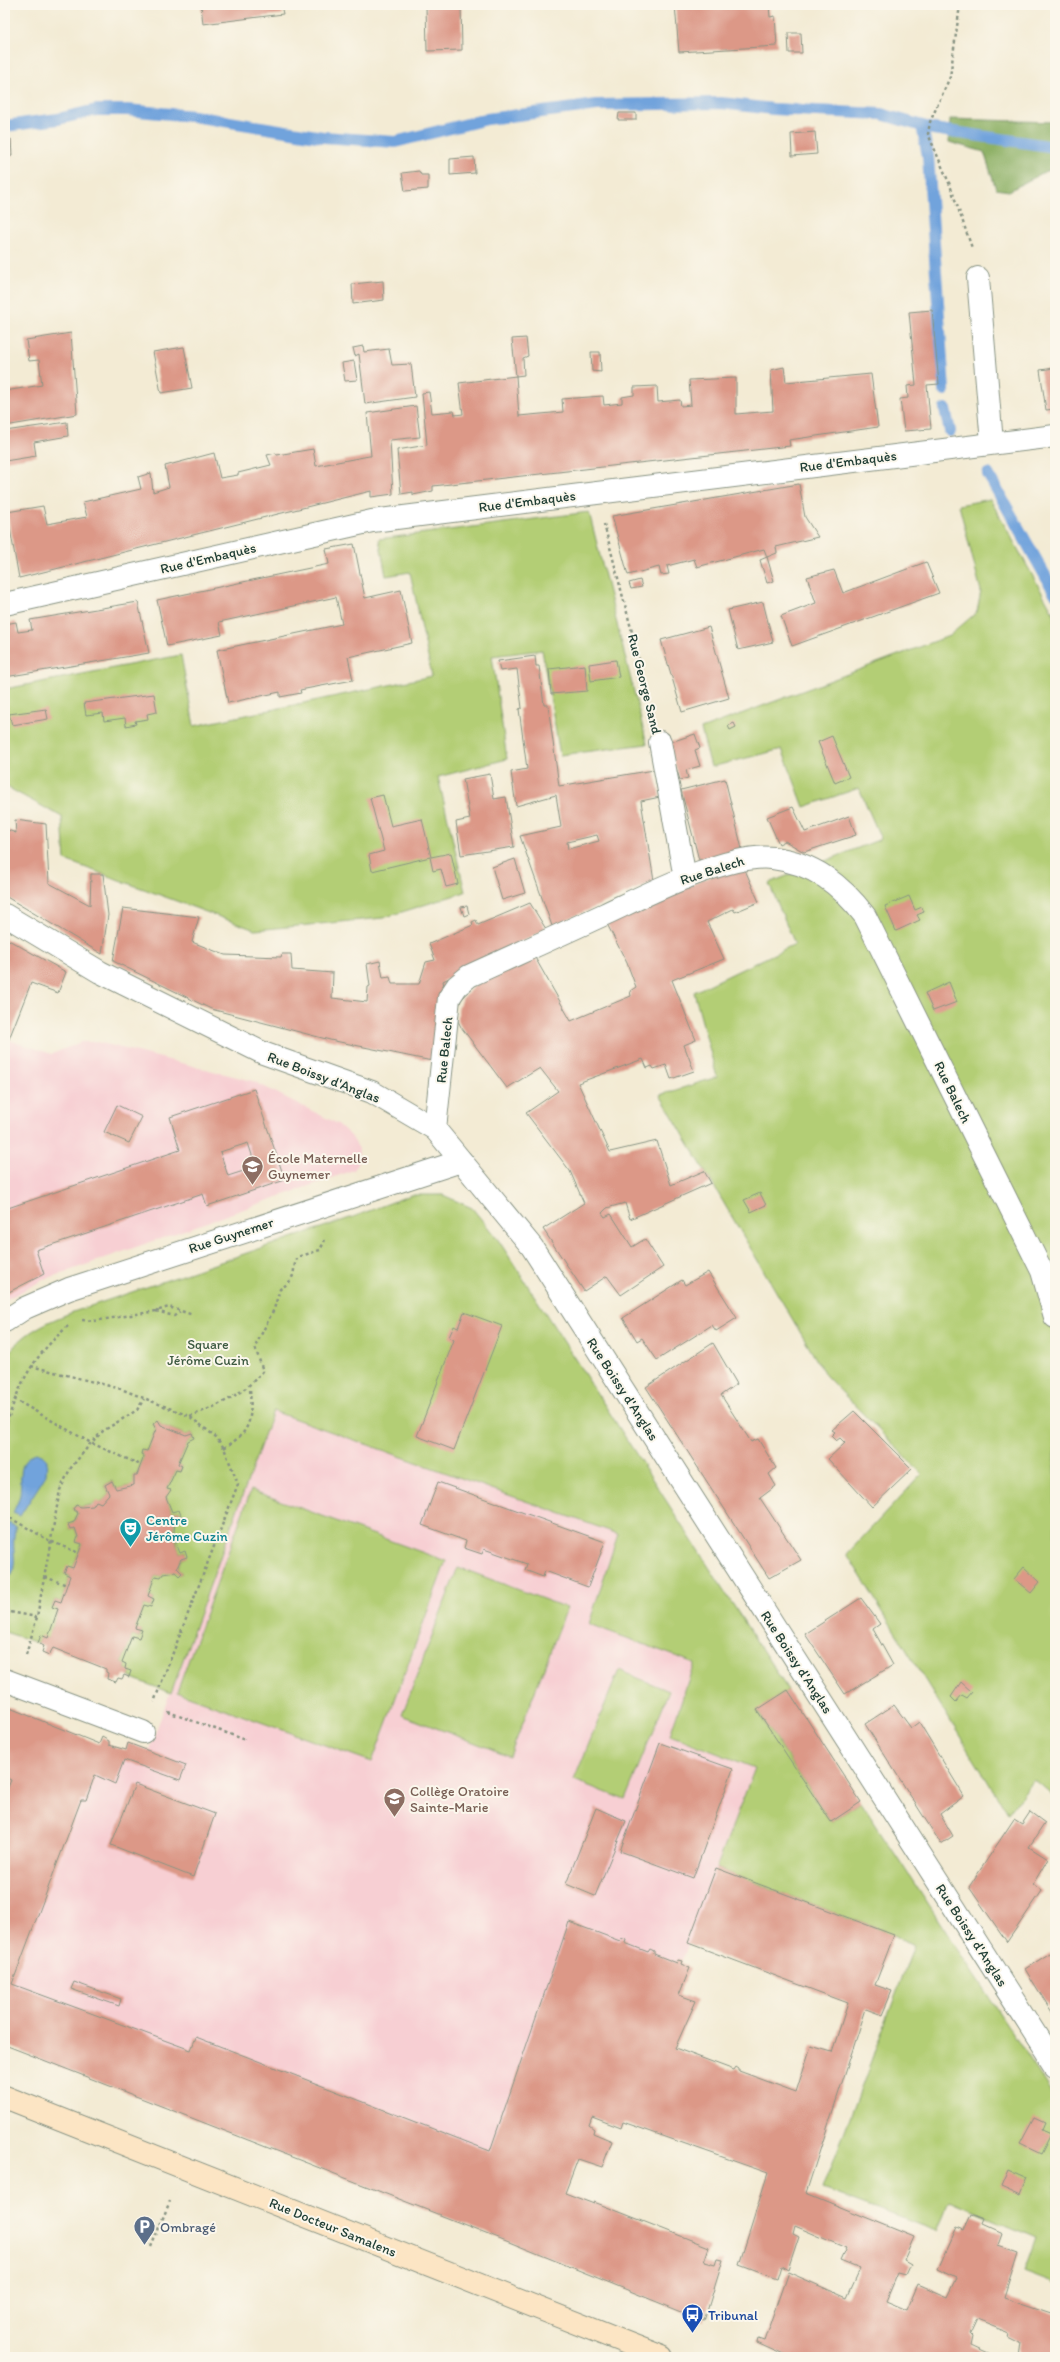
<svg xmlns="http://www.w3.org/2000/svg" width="1060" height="2362" viewBox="0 0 1060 2362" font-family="Itim,sans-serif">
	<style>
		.built { fill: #f7cfd3 }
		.green { fill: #b3ce74; stroke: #698654 }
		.forest { fill: #8eb166; stroke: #56774d }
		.water { fill: #71a3dc; stroke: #487088 }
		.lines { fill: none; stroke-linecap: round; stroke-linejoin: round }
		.stream { stroke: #71a3dc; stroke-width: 12 }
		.building { fill: #dc9887; fill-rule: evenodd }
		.service-casing { stroke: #899484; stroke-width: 24 }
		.minor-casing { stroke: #899484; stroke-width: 24 }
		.tertiary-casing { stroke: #899484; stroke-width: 24 }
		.secondary-casing { stroke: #899484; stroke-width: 24 }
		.path { stroke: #899484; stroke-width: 2.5; stroke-dasharray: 3 3; stroke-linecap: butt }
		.service { stroke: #fff; stroke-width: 22 }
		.minor { stroke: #fff; stroke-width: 22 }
		.tertiary { stroke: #fff; stroke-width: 22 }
		.secondary { stroke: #fce5c4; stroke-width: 22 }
		.labels { text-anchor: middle; stroke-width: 4; stroke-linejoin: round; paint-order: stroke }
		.street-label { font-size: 14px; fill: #1f3d34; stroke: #fbf7ec }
		.education-label { font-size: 14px; fill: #785e54; stroke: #fbf7ec; text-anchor: start }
		.park-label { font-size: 14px; fill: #3d5a41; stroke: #fbf7ec }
		.culture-label { font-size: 14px; fill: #0d838f; stroke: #fbf7ec; text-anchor: start }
		.service-label { font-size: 14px; fill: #4e5e75; stroke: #fbf7ec; text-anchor: start }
		.transit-label { font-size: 14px; fill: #164399; stroke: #fbf7ec; text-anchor: start }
	</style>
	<rect width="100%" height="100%" fill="#fbf7ec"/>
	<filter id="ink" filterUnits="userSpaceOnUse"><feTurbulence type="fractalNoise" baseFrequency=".025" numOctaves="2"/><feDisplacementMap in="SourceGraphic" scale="8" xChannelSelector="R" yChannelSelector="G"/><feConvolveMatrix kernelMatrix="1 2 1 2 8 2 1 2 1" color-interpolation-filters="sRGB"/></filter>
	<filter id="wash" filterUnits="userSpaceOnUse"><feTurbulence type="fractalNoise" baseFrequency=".012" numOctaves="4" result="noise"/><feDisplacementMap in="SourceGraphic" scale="16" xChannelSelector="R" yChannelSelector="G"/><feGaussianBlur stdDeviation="0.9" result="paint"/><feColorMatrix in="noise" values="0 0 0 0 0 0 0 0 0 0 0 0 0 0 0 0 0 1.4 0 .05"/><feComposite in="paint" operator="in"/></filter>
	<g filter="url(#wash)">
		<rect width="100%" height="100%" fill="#f3ebd4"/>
		<g class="built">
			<polygon points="9,1040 52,1054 81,1042 97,1042 253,1081 338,1124 351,1136 359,1149 358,1162 354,1170 43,1280 5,1300 5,1050"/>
			<polygon points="273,1411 619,1534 589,1624 694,1663 671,1735 755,1768 682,1961 678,1960 677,1963 654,1954 654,1951 650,1949 648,1952 625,1943 626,1940 622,1938 620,1941 569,1922 490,2151 196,2037 191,2050 12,1984 81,1800 86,1800 95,1775 115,1783 128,1743 149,1750"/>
		</g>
		<g class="green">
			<polygon points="990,499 1055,616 1055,1797 1034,1779 1008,1814 847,1554 922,1474 826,1376 660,1095 717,1077 694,992 795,944 769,883 881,839 859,788 804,807 782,749 711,767 701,729 949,636 977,612 981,591 959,505"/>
			<polygon points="589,512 647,744 560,755 542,650 492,656 507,759 438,777 465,892 383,918 255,930 65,860 62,817 5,786 5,689 181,655 194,726 432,676 410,572 386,576 379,539"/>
			<path d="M411 1195H443L472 1208 499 1241 788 1690 757 1711 831 1822 861 1802 1055 2098V2284L1024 2272 1036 2238 950 2201 937 2231 823 2189 914 1946 894 1935 716 1868 755 1768 670 1735 694 1663 589 1624 618 1534 273 1411 171 1693 129 1677 131 1671 125 1669 126 1664 122 1662 132 1636 139 1638 142 1631 135 1628 144 1605 151 1607 154 1599 148 1596 155 1576 161 1577 163 1574 175 1572 179 1576 182 1573 177 1568 181 1559 186 1557 185 1551 180 1553 176 1543V1535L174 1533 175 1520 182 1518 179 1510 172 1512 166 1497 170 1490 167 1489 176 1470 180 1471 182 1466 178 1464 188 1441 194 1438 192 1433 186 1435 161 1425 158 1421 153 1424 156 1429 147 1451 142 1450 141 1454 144 1456 137 1475H134V1485L116 1489 112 1481 105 1485 109 1494 101 1503 81 1507 76 1505 73 1509 78 1513 74 1522 69 1524 70 1529 75 1528 78 1537 77 1542 82 1544 73 1568 64 1573 70 1576 61 1602 55 1600 52 1607 58 1609 48 1638 41 1636 38 1643 5 1632V1360C19 1333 49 1321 76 1311L353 1217Z"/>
			<polygon points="251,1490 446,1561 372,1762 177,1692"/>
			<polygon points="458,1567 567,1608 510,1756 402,1715"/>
			<polygon points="619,1670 669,1691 625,1800 574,1780"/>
		</g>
		<polygon class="forest" points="950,119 1055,122 1055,170 1046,171 1009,191 996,189 984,152 949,142"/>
		<g class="water">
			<path d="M36 1453 42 1455 47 1460 46 1475 20 1516 13 1513C15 1507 19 1501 20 1495 22 1478 17 1459 36 1453Z"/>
			<path d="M9 1523 16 1527C10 1546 18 1557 12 1575L5 1579V1534Z"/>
		</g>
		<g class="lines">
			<g class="stream">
				<polyline points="5,126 58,119 96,110 127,110 193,116 323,137 395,142 487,119 597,105 721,103 773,109 881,114 933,129 1055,147"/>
				<polyline points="922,126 928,156 944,390"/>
				<polyline points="945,409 950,431"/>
				<polyline points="988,474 1055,593"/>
			</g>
		</g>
		<g id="blocks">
			<g class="building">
				<polygon points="201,5 281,5 283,14 203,24"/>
				<polygon points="426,5 461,5 462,50 427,51"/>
				<polygon points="675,5 769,5 770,17 775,16 777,46 679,52"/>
				<polygon points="788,33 801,33 802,53 789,53"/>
				<polygon points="619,113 636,113 636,120 618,120"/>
				<polygon points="815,132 817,154 792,156 791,134"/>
				<polygon points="11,139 12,156 5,157 5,140"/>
				<polygon points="474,157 475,173 450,175 450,159"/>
				<polygon points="419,171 421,175 428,175 428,189 405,191 402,173"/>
				<polygon points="383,281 384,300 353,304 352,284"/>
				<polygon points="932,310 939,384 927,385 931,429 904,431 900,399 908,398 907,386 916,385 909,312"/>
				<polygon points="71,333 77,414 5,426 5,391 42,385 39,360 29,361 26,340"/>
				<polygon points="526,338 528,356 523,358 524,375 516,376 512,339"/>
				<polygon points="363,346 364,352 389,349 392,365 411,364 415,397 365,404 359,354 355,356 353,348"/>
				<polygon points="184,347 192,388 161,393 153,352"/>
				<polygon points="591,352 600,352 601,372 592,371"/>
				<polygon points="354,361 357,380 345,381 342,363"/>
				<polygon points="784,367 786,382 871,374 878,427 789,440 790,446 433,486 433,491 413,495 413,492 401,494 397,450 427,445 422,393 429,392 432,413 454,411 455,415 463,414 459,383 516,376 519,416 563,412 562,399 603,396 604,405 622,403 622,397 634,395 634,387 657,386 658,402 680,400 681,406 691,405 689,380 736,378 736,414 773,411 771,370"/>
				<polygon points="1055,368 1055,409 1046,410 1040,370"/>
				<polygon points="416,406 420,437 390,440 393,494 371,497 371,491 19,578 7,512 43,506 47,524 87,517 83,502 141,489 138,477 151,473 153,492 169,487 165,466 214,453 220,478 238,475 238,473 271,465 267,455 276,453 277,455 313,449 316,466 369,456 371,456 367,413"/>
				<polygon points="67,422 68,436 34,442 36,456 5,461 5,431"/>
				<polygon points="799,484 805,517 818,537 776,547 777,553 767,557 764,549 697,567 694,559 667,566 669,574 661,575 659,567 628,575 612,516"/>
				<polygon points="354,544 365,598 401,590 412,643 348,657 353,680 300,690 301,693 280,697 280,692 228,703 217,650 342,624 336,597 219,622 222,635 167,646 157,600 329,564 326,549"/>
				<polygon points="767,557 774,581 767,583 760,560"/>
				<polygon points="926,562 939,593 792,646 781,616 816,603 807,577 834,570 843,593"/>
				<polygon points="640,580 642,587 631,589 629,583"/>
				<polygon points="138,602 149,653 5,677 5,624 16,622 18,632 32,630 30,620"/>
				<polygon points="763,602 773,642 738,650 728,610"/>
				<polygon points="709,627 729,698 682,712 661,640"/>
				<path d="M535 656 536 666H539L544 705H548L559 786 654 770 660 797 641 801 654 881 552 926 520 836 561 827 556 795 516 806 511 772 527 769 519 709 522 708 517 669 500 671 498 661ZM597 835 599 841 568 849 567 842Z"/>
				<polygon points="616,660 619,677 591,681 589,664"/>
				<polygon points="585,665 587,691 551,694 549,669"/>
				<polygon points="154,694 157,712 147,714 148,719 135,721 136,724 126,726 125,718 104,721 103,713 86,715 84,703"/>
				<polygon points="46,709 48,719 12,725 9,714"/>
				<polygon points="734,723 736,727 730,730 728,726"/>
				<polygon points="695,734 700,748 695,750 700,766 686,770 688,778 680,780 668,743"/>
				<polygon points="832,736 849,777 835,783 818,742"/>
				<polygon points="490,774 494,799 506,797 514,847 461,855 456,822 470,819 463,779"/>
				<polygon points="725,779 742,849 699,860 681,790"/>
				<polygon points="383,795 391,826 422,819 431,857 451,853 458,884 446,887 441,869 433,871 430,857 372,871 369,855 384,851 370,798"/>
				<polygon points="793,807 805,832 849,816 856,835 804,852 785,841 779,844 767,817"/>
				<polygon points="15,820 46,824 49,883 90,905 91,874 103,874 108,915 102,954 5,896 5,829 16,833"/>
				<polygon points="515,859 525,893 502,900 492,867"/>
				<polygon points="742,863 759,902 735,912 733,909 707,922 724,959 672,980 696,1040 684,1045 694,1071 671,1079 666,1065 654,1069 652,1066 647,1068 643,1059 578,1083 610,1152 657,1141 671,1185 704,1171 711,1183 630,1219 625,1203 607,1208 602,1213 605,1217 611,1214 632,1247 645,1239 663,1267 621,1295 607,1276 584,1291 543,1229 584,1203 570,1171 526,1113 558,1091 540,1068 507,1088 461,1027 458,1021 458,1010 461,1000 475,985 533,954 571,1021 631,996 630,991 636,987 627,963 606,922"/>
				<polygon points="909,896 915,910 922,907 924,912 917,915 920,920 896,931 885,906"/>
				<polygon points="530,903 546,929 443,981 444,986 432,1061 330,1040 211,1009 113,961 123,908 199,917 192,942 225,955 281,957 282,954 291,954 292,970 333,973 332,998 367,1002 368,987 370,986 367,964 380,961 383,978 390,977 392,984 419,984 426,962 435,960 429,944 473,925 472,922 476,920 478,925"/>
				<polygon points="467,906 469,914 464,916 461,907"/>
				<polygon points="5,938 66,972 58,993 31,983 5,1049"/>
				<polygon points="949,982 957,1002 933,1011 925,993"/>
				<path d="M254 1089 285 1180 207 1206 203 1194 36 1250 44 1274 5 1294V1209L180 1150 170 1117ZM248 1143 256 1167 228 1176 220 1152Z"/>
				<polygon points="117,1105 142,1117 129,1143 104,1132"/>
				<polygon points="760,1193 766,1205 751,1212 744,1200"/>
				<polygon points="708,1272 737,1318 716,1331 712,1325 657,1360 642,1338 637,1341 623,1318 682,1280 685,1285"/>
				<polygon points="464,1312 502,1326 454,1450 417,1436 454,1340 449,1337 454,1326 458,1328"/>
				<polygon points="713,1343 737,1384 721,1395 751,1442 758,1439 776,1468 769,1474 776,1486 760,1498 801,1560 769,1578 646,1387"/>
				<polygon points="854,1411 912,1469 872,1507 828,1459 845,1443 840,1438 836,1441 831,1436 835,1432 832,1430"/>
				<polygon points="158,1420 161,1425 186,1435 192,1433 194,1438 188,1441 178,1464 182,1466 180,1471 176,1470 167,1489 171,1490 166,1497 172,1512 179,1510 182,1518 175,1520 174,1533 176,1535 176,1543 180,1553 185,1551 187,1557 181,1559 177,1568 182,1573 179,1576 175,1572 163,1574 161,1577 155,1576 148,1596 154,1599 151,1607 144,1605 135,1628 142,1630 139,1638 132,1636 122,1662 126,1664 125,1669 131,1671 129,1677 124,1675 122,1679 118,1678 116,1682 107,1679 108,1673 106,1672 106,1669 53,1648 49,1655 42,1652 44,1646 38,1643 41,1635 48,1638 58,1609 52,1607 55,1600 61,1602 70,1576 64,1573 67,1566 73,1568 82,1544 76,1542 78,1537 75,1528 70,1529 68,1524 74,1522 78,1513 73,1509 76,1505 81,1507 93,1506 96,1501 101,1503 109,1494 105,1485 112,1481 116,1489 134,1485 134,1475 137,1475 144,1456 141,1454 142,1450 147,1451 156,1429 153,1424"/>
				<polygon points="438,1482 605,1542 588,1587 545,1571 543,1577 525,1570 527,1564 484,1549 482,1554 464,1548 466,1541 422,1525"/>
				<polygon points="1024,1567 1040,1582 1031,1593 1014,1579"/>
				<polygon points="861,1598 880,1624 873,1629 893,1665 845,1694 805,1634"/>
				<polygon points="961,1682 972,1692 967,1698 962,1695 956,1702 951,1697"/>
				<polygon points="788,1690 861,1802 831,1822 757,1710"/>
				<polygon points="894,1705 911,1728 919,1722 964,1796 940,1814 953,1836 941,1844 865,1724"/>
				<polygon points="5,1706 99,1744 102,1737 109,1741 109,1745 126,1750 128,1743 186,1765 180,1780 124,1760 115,1784 95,1775 86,1800 81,1800 12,1984 191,2050 196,2037 490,2151 569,1922 620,1941 621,1938 626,1940 625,1943 648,1952 650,1949 654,1951 654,1954 677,1963 678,1960 682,1961 681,1964 690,1968 679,1995 696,2001 675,2048 734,2070 736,2067 739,2069 739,2071 796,2092 811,2046 832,2052 848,2003 688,1943 716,1868 894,1935 875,1985 892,1991 882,2015 866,2009 806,2193 914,2237 904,2260 911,2264 906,2275 898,2273 886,2301 907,2310 918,2284 948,2297 957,2278 938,2269 957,2227 964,2230 971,2215 984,2220 982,2225 1002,2234 998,2245 1018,2252 1004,2297 1055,2314 1055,2357 1018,2357 1020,2342 1008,2336 1009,2332 977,2319 970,2334 973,2337 971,2346 995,2357 788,2357 757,2343 758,2339 764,2341 788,2272 847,2298 860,2269 840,2261 846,2248 795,2226 793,2234 799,2237 788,2270 781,2266 777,2279 739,2265 768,2173 623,2122 621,2128 592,2117 589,2125 594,2129 593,2133 612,2141 602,2167 578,2159 565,2193 594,2204 594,2202 709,2247 704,2262 715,2265 717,2259 723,2260 704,2321 509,2242 5,2045 5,1795 11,1780 5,1777"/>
				<polygon points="660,1743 733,1769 693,1878 620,1851"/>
				<polygon points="135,1784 215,1814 193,1877 111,1845"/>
				<polygon points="596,1808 626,1821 595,1896 566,1884"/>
				<polygon points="1030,1812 1045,1823 1029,1847 1048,1859 1033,1884 1042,1891 1007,1942 969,1887 1014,1819 1022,1824"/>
				<polygon points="1050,1953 1055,1960 1055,2017 1025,1969"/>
				<polygon points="74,1982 121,1999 119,2006 71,1989"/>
				<polygon points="1034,2118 1045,2123 1042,2130 1051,2134 1041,2154 1020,2144"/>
				<polygon points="1008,2170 1028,2179 1021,2195 1001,2186"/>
			</g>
		</g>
	</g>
	<g filter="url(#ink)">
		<use href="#blocks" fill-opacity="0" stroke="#899484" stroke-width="1"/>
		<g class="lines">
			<defs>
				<g id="service">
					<polyline points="978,278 992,443"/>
					<polyline points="660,742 685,878"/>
					<path d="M435 1129 449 998 457 986 469 976C515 955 560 935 605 914 646 895 729 852 773 858 814 863 841 885 865 916L1042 1271 1055 1317"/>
				</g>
				<g id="minor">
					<polyline points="5,915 100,972 263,1053 372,1092 435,1129 532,1247 1055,2065"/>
					<polyline points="5,1321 25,1308 69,1289 461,1161"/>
					<polyline points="5,1680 143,1732"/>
				</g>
				<polyline id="tertiary" points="5,604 372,521 1055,436"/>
				<polyline id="secondary" points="5,2097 662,2357"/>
			</defs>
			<use href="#service" class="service-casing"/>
			<use href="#minor" class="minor-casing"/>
			<use href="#tertiary" class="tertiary-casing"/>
			<use href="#secondary" class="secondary-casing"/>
			<g class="path">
				<polyline points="960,5 950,77 930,122 928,134 950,185 972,248"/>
				<polyline points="604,524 653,713"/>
				<polyline points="156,1311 174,1316 180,1312"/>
				<polyline points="82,1320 94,1321 156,1311 169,1307 193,1315"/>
				<polyline points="31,1366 121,1389 189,1416 216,1437 224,1448 238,1484 154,1702"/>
				<polyline points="14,1399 91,1443 141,1465"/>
				<path d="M190 1416C218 1406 243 1395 263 1371L255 1347 274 1309 280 1289C300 1277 290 1269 298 1257L320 1250 325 1240"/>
				<path d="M5 1429C19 1383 31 1359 68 1326"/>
				<path d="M224 1448C254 1430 251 1418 250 1387"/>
				<polyline points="5,1515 50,1541 79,1553"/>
				<polyline points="45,1577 67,1585"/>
				<polyline points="5,1611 37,1617"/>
				<polyline points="26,1655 37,1617 60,1490 70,1469 91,1443 103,1431 137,1410 144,1399"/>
				<polyline points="168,1712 246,1740"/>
				<polyline points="151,2247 170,2201"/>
			</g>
			<use href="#service" class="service"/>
			<use href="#minor" class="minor"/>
			<use href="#tertiary" class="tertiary"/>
			<use href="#secondary" class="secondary"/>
		</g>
	</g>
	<defs>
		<symbol id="school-pin" viewBox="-11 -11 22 30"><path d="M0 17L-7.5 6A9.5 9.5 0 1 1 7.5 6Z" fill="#8d6e63" stroke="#fbf7ec"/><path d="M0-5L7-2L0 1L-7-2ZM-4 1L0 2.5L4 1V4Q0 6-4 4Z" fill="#fff"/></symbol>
		<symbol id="theatre-pin" viewBox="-11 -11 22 30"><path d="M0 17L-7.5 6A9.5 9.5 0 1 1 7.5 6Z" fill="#0f9aa8" stroke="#fbf7ec"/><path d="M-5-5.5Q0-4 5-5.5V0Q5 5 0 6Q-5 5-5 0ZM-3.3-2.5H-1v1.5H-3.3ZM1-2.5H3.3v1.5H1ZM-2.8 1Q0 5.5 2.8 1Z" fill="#fff"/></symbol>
		<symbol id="parking-pin" viewBox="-11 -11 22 30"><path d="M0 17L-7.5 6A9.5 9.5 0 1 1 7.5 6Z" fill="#5c6f8a" stroke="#fbf7ec"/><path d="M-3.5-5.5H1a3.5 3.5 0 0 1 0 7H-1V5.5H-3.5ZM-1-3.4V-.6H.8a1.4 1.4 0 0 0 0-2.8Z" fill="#fff"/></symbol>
		<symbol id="bus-pin" viewBox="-11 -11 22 30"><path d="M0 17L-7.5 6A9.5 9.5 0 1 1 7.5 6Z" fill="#1a4fb4" stroke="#fbf7ec"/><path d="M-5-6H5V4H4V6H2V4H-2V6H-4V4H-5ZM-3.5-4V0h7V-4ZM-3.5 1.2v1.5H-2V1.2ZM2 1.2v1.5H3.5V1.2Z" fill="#fff"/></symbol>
	</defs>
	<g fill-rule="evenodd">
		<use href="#school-pin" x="240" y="1154" width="25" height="34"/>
		<use href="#theatre-pin" x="118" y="1516" width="25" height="34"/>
		<use href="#school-pin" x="382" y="1786" width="25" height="34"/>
		<use href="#parking-pin" x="132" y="2214" width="25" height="34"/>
		<use href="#bus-pin" x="680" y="2302" width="25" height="34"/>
	</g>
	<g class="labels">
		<g class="street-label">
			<text transform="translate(848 461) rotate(-7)" y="5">Rue d'Embaquès</text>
			<text transform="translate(527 501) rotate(-7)" y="5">Rue d'Embaquès</text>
			<text transform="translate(208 558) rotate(-13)" y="5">Rue d'Embaquès</text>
			<text transform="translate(645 684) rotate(76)" y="5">Rue George Sand</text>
			<text transform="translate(712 870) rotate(-18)" y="5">Rue Balech</text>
			<text transform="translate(444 1050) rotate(-84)" y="5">Rue Balech</text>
			<text transform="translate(324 1077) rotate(21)" y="5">Rue Boissy d'Anglas</text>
			<text transform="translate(953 1092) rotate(64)" y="5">Rue Balech</text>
			<text transform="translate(231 1235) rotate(-18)" y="5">Rue Guynemer</text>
			<text transform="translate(623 1389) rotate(57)" y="5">Rue Boissy d'Anglas</text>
			<text transform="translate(797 1662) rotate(57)" y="5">Rue Boissy d'Anglas</text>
			<text transform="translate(972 1935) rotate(57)" y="5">Rue Boissy d'Anglas</text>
			<text transform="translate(333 2227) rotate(22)" y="5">Rue Docteur Samalens</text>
		</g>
		<g class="education-label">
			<text x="268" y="1163">École Maternelle<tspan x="268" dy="16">Guynemer</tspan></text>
			<text x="410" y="1796">Collège Oratoire<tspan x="410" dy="16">Sainte-Marie</tspan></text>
		</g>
		<g class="park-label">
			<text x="208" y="1349">Square<tspan x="208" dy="16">Jérôme Cuzin</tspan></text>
		</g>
		<g class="culture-label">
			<text x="146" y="1525">Centre<tspan x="146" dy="16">Jérôme Cuzin</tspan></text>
		</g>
		<g class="service-label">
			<text x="160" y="2232">Ombragé</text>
		</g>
		<g class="transit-label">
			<text x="708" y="2320">Tribunal</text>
		</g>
	</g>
	<rect width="1060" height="2362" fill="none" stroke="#fbf7ec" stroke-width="20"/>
</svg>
